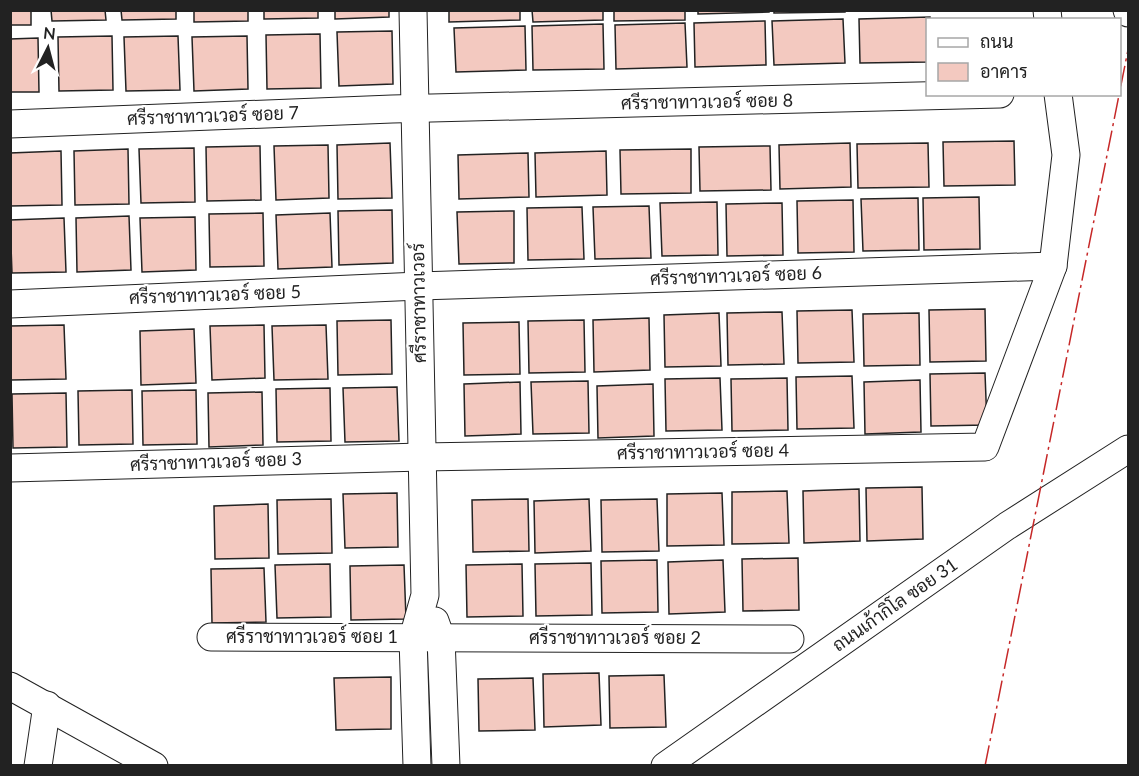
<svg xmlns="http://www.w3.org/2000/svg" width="1139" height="776" viewBox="0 0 1139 776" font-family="Lato,Sarabun,sans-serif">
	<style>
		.building { fill: #f3c9c0; stroke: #222; stroke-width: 1.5 }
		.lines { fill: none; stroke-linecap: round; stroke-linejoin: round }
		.minor-casing { stroke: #222; stroke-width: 29 }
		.minor { stroke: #fff; stroke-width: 27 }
		.power { stroke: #c62828; stroke-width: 1.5; stroke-dasharray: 21 4.5 3 4.5; stroke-linecap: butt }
		.labels { text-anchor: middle; stroke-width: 4.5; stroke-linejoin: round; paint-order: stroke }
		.street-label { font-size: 18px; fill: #222; stroke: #fff }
	</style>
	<rect width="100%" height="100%" fill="#fff"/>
	<g class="building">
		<rect x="10" y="10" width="21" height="15"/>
		<polygon points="51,10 105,10 106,20 52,21"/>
		<polygon points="121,10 176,10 176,19 122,20"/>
		<polygon points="194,10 248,10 248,21 194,22"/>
		<polygon points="264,10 318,10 318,18 264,19"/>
		<polygon points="335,10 389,10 389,17 335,19"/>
		<polygon points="449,10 520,10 520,20 449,22"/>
		<polygon points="532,10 603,10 603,20 533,22"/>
		<polygon points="614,10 685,10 685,20 614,21"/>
		<polygon points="698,10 769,10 769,12 698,14"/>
		<polygon points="774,10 845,10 845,12 774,13"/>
		<polygon points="930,17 930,20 928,20 928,62 860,63 859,19"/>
		<polygon points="843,19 845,63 774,65 772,21"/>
		<polygon points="765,21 766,65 695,67 694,23"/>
		<polygon points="685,23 687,67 616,69 615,25"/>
		<polygon points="603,24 604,69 533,70 532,26"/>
		<polygon points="525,26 526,70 456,72 454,28"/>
		<polygon points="392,31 393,84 339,86 337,32"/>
		<polygon points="320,34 321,88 267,89 266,35"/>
		<polygon points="112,36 113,90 59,91 58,37"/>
		<polygon points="178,36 180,90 126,91 124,37"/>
		<polygon points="247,36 248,89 194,91 192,37"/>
		<polygon points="38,38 39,92 10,92 10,39"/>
		<polygon points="1014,141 1015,185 944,186 943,142"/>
		<polygon points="390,143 392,198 338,199 337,145"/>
		<polygon points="850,143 851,187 780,189 779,145"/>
		<polygon points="928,143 929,187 858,188 857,144"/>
		<polygon points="328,145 329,198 276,200 274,146"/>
		<polygon points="260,146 261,200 207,201 206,147"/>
		<polygon points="770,146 771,190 700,191 699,147"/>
		<polygon points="194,148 195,202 141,203 139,149"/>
		<polygon points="128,149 129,204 75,205 74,151"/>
		<polygon points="691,149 691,193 621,194 620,150"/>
		<polygon points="61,151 62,205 10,206 10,153"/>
		<polygon points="606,151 607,195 536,197 535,153"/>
		<polygon points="528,153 529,197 459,199 458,155"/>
		<polygon points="979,197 980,249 924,250 923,198"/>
		<polygon points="918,198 919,250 863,251 861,199"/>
		<polygon points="853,200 854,252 798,253 797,201"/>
		<polygon points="717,202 718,255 662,256 660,203"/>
		<polygon points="782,203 783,255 727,256 726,204"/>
		<polygon points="649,206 651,258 595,259 593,207"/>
		<polygon points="582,207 584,259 528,260 527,208"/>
		<polygon points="392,210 393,263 339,265 338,211"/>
		<polygon points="514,211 514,263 459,264 457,212"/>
		<polygon points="263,213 264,266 210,267 209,214"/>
		<polygon points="330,213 332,267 278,269 276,215"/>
		<polygon points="129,216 131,270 77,272 76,218"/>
		<polygon points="195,217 196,270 142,272 140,218"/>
		<polygon points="64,218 66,272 12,273 10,220"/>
		<polygon points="985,309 986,361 930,362 929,310"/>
		<polygon points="852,310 854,362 798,363 797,311"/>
		<polygon points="782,312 784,364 728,365 727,313"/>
		<polygon points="719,313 721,366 665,367 664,315"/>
		<polygon points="919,313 920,365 864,366 863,314"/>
		<polygon points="649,318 650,370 594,372 593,320"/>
		<polygon points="391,320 392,374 338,375 337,321"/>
		<polygon points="584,320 585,372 529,373 528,321"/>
		<polygon points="519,322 520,374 464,375 463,323"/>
		<polygon points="64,325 66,379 11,380 10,326"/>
		<polygon points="264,325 265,378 212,380 210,326"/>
		<polygon points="326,325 328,379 274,380 272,326"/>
		<polygon points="194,329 196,383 141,385 140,331"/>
		<polygon points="985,373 987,425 931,426 930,374"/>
		<polygon points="852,376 854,428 797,429 796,377"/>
		<polygon points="720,378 722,430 666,431 665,379"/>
		<polygon points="787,378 788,430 732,431 731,379"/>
		<polygon points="920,380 921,432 865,434 864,382"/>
		<polygon points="588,381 589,433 533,434 531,382"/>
		<polygon points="520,382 521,434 465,436 464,384"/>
		<polygon points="653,384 654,436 598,438 597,386"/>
		<polygon points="397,387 399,441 345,442 343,388"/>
		<polygon points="330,388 331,441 277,442 276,389"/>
		<polygon points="132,390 133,444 79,445 78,391"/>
		<polygon points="196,390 197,444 143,445 142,391"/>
		<polygon points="262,392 263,445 209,447 208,393"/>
		<polygon points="66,393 67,447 13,448 12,394"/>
		<polygon points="922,487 923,539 867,541 866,488"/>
		<polygon points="859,489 860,541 804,543 803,491"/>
		<polygon points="787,491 789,543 732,544 732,492"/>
		<polygon points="397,493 398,547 345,548 343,494"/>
		<polygon points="722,493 724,545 667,546 667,494"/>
		<polygon points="331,499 332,553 278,554 277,500"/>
		<polygon points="528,499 529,551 473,552 472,500"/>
		<polygon points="589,499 591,551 535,553 534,501"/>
		<polygon points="657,499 659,551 602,552 601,500"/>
		<polygon points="268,504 269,558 215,559 214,506"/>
		<polygon points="798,558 799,610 743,611 742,559"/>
		<polygon points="657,560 658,612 602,613 601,561"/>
		<polygon points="723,560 725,612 669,614 668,562"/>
		<polygon points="591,563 592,615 536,616 535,564"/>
		<polygon points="330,564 331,617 277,618 275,565"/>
		<polygon points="522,564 523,616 467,617 466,565"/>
		<polygon points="404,565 406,619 351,620 350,566"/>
		<polygon points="264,568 266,622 212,623 211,569"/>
		<polygon points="599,673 601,725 544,727 543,674"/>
		<polygon points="664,675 666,727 610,728 609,676"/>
		<polygon points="391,677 391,729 336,730 334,678"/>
		<polygon points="533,678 535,730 479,731 478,679"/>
	</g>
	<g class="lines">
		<defs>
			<g id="minor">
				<polyline points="413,10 425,595 413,638 417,766"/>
				<polyline points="1047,10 1048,20"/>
				<polyline points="1127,10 1128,13"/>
				<polyline points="10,124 392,109 1000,94"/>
				<polyline points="10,304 419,286 1053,266"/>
				<polyline points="10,468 422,457 985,447 1053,266 1066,155 1058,94"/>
				<polyline points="435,621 441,638 446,766"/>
				<polyline points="211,637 790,639"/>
				<polyline points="10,686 154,766"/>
				<polyline points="38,766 47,705"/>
				<polyline points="665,766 1007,526 1128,449"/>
			</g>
		</defs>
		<use href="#minor" class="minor-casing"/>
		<use href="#minor" class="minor"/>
		<polyline class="power" points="985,766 1128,50"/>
	</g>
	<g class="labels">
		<g class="street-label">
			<text transform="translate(707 102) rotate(-1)" y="6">ศรีราชาทาวเวอร์ ซอย 8</text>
			<text transform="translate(213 116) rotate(-2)" y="6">ศรีราชาทาวเวอร์ ซอย 7</text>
			<text transform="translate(736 276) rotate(-2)" y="6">ศรีราชาทาวเวอร์ ซอย 6</text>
			<text transform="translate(215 295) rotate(-2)" y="6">ศรีราชาทาวเวอร์ ซอย 5</text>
			<text transform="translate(419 303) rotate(-91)" y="6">ศรีราชาทาวเวอร์</text>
			<text transform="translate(703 452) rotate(-1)" y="6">ศรีราชาทาวเวอร์ ซอย 4</text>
			<text transform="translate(216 462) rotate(-2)" y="6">ศรีราชาทาวเวอร์ ซอย 3</text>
			<text transform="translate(895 605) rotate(-35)" y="6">ถนนเก้ากิโล ซอย 31</text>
			<text x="312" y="643">ศรีราชาทาวเวอร์ ซอย 1</text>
			<text x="615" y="644">ศรีราชาทาวเวอร์ ซอย 2</text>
		</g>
	</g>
	<rect width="1139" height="776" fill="none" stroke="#222222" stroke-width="24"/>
	<rect x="926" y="18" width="195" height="78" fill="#ffffff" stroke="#a7a7a7" stroke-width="1.5"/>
	<rect x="938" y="38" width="30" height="9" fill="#ffffff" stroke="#a7a7a7" stroke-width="1.5"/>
	<text x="980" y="48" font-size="18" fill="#222222">ถนน</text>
	<rect x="938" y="63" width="30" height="18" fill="#f3c9c0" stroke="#a7a7a7" stroke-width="1.5"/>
	<text x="980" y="78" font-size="18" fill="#222222">อาคาร</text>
	<g transform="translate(48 48) rotate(6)" stroke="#ffffff" stroke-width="4.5" paint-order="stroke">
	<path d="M0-4.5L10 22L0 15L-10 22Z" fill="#222222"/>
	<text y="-9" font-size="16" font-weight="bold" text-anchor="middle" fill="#222222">N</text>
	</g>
</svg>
